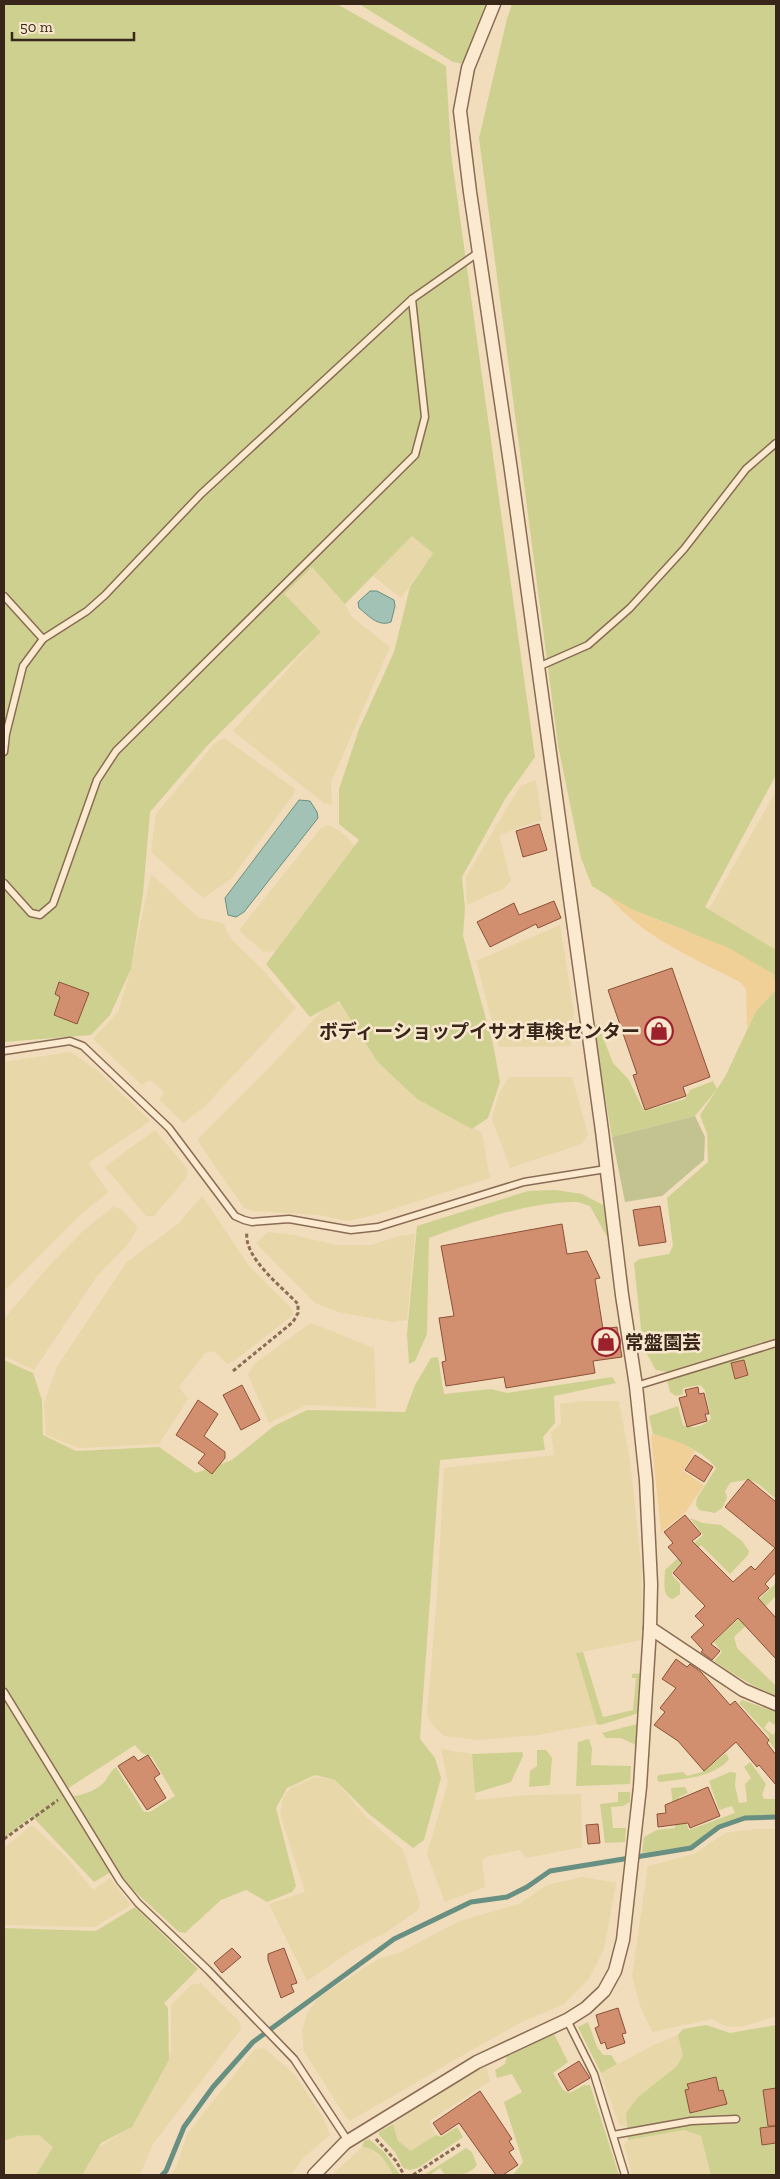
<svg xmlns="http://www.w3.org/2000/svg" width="780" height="2179" viewBox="0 0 780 2179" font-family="'Zilla Slab','Noto Sans JP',serif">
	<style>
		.farmland { fill: #e7d7a9 }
		.green { fill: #ced090; fill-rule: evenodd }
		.sand { fill: #f0d096 }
		.cemetery { fill: #c2c390 }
		.water { fill: #a1c2b5; stroke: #679082 }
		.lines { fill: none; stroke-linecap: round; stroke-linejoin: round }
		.stream { stroke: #679082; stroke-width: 5 }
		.building { fill: #d28f6f; stroke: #8b5138 }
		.service-casing { stroke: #8a6c54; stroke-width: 9 }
		.minor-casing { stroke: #8a6c54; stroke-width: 15 }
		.path { stroke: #8a6c54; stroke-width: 3; stroke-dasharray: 4 2.5; stroke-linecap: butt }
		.service { stroke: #fbead0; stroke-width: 6 }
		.minor { stroke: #fbead0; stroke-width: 12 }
		.labels { text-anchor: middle; stroke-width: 5; stroke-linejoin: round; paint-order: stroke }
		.poi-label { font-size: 19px; font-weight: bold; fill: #38261a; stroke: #f8e7cc; text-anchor: end }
	</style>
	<rect width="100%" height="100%" fill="#f1dcbc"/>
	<g class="farmland">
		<polygon points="412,536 433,553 401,598 373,576"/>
		<polygon points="312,566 345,604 351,616 390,647 331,782 332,805 324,803 233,731 321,632 283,594"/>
		<polygon points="224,738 295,789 294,794 231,879 203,898 151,852 156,814 215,743"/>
		<polygon points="536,780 542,820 499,835 511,881 504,888 467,905 466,877 520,786"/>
		<polygon points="776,791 776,950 709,909"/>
		<polygon points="329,825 344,834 355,846 276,951 263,952 239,930 320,829"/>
		<polygon points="151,874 199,918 223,923 231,939 261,968 296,1008 204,1107 183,1123 159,1099 164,1092 150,1080 142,1085 93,1039 118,1012 131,969"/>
		<polygon points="560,925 574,1013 571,1046 499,1047 476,961"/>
		<polygon points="331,1001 342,1005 381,1064 417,1099 482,1133 490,1178 374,1215 347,1221 319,1215 253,1211 244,1208 197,1140 269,1068"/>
		<polygon points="71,1052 98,1071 150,1121 88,1163 108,1192 79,1216 4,1291 4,1062"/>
		<polygon points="509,1077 572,1077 588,1135 582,1144 510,1168 492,1119 499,1094"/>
		<polygon points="155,1130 188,1170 186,1178 154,1216 146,1216 105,1167"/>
		<polygon points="202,1196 248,1265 292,1309 293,1315 234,1361 227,1364 215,1351 205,1353 179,1387 188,1399 159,1444 79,1448 46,1435 44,1403 57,1367 127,1262 179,1223"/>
		<polygon points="113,1207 121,1209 135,1224 137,1229 127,1245 97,1276 34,1370 4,1356 4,1319 48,1267 83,1231"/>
		<polygon points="268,1232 294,1235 336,1245 372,1245 399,1236 415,1234 407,1320 393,1322 338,1312 315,1303 256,1243"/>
		<polygon points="311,1323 374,1348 376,1408 307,1405 269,1423 248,1375 254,1364"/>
		<polygon points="583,1401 619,1401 630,1461 642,1572 642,1640 576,1653 597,1724 537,1735 478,1740 444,1736 432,1724 427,1715 437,1596 444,1468 554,1455 551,1432 561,1424 560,1404"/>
		<polygon points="441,1749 472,1754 476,1800 530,1795 581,1794 582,1847 526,1858 520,1850 488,1856 482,1861 485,1887 445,1902 427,1854 448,1782"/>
		<polygon points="315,1777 335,1780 365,1816 403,1850 420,1903 418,1910 385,1933 355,1948 307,1981 269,1904 305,1892 280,1814 283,1798 291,1788"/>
		<polygon points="32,1825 65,1856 93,1890 110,1878 131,1905 95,1927 4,1925 4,1848"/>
		<polygon points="756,1829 776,1829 776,2016 741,2027 724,2026 712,2019 652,2032 641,2008 632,1976 648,1866 694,1854 725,1833"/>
		<polygon points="582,1877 616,1883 604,1949 589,1979 564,2004 524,2021 482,2044 350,2121 345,2116 304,2051 302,2031 307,2013 318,1998 380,1958 397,1954 460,1921 519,1904 547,1885"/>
		<polygon points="201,1983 239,2021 241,2029 153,2144 140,2175 82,2175 99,2147 132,2127 169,2060 171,2050 171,2005 191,1985"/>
		<polygon points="678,2035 683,2056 676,2067 638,2097 626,2113 626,2126 619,2125 601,2073 654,2045"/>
		<polygon points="264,2048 294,2074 323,2117 330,2135 304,2157 291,2175 171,2175 177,2165 187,2134 255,2049"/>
		<polygon points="486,2066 490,2081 429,2121 436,2135 411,2151 398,2141 393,2124 420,2105"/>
		<polygon points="684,2130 701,2136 711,2175 632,2175 624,2145 628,2140"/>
		<polygon points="39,2135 54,2147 36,2175 4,2175 4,2141 18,2136"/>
		<polygon points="362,2147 369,2148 389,2165 393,2175 332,2175"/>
	</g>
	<g class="green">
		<polygon points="4,4 337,4 446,66 451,153 535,757 505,799 462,877 465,908 463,936 493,1044 500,1082 488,1118 472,1129 417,1099 377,1061 339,1001 310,1017 266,964 359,840 339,824 339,789 359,729 394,652 410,587 433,553 412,536 345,604 312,567 284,594 321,632 206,747 150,812 143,894 131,969 110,1015 91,1035 4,1042"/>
		<polygon points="359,4 487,4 463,64 453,62"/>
		<polygon points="512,4 776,4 776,775 705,907 776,950 776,1338 667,1372 656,1370 643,1347 634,1263 640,1259 669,1254 673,1246 667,1198 708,1162 707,1134 700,1115 725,1077 756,1011 776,989 773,974 687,931 633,910 608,896 592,886 581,858 558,745 479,138 507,19"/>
		<polygon points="598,1024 613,1063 629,1080 644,1111 685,1099 690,1090 713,1081 717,1089 695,1116 612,1137 593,1026"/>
		<path d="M555 1190 582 1194 603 1205 609 1236 607 1237 590 1206C585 1205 578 1201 572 1202 523 1203 474 1222 429 1238L427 1334 415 1361 409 1364 407 1334 417 1226 528 1191Z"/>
		<path d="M776 1347V1499C756 1483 757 1476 730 1483L725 1491 727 1498 722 1508 715 1513 699 1510 696 1505 697 1498 716 1468C702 1449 675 1441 653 1434L649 1416 678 1406 683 1425C693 1430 703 1426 711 1419L705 1390 700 1385 683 1388V1394L676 1396 670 1392 667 1380ZM744 1360 748 1375 735 1379 731 1364Z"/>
		<path d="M438 1357 444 1394 491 1389 507 1393 612 1377 616 1383 554 1396 555 1423 543 1437 545 1450 440 1460 420 1739 435 1758 441 1778 424 1840 413 1848 369 1814 335 1780 315 1775 287 1788 276 1808 296 1886 292 1892 267 1902 246 1890 221 1900 185 1933 179 1932 130 1887 116 1869 94 1882 32 1816 4 1839V1360L33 1373 42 1400 43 1435 76 1451 159 1447 196 1473 232 1460 274 1426 307 1410 405 1412 415 1385 431 1358ZM135 1745 142 1753 152 1757 175 1796 150 1812H144L116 1767C111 1771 109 1775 106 1780 99 1789 85 1795 74 1796L67 1789Z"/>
		<path d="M690 1518 703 1523 721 1525 742 1541 749 1551 748 1555 730 1574 701 1545 672 1572V1575L680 1584V1594L673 1599C661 1597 665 1579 665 1570L703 1535Z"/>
		<path d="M776 1583V1596L734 1637 737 1648 776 1686V1696C754 1687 734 1675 714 1661L722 1652 714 1642Z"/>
		<polygon points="583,1652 603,1717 633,1710 636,1678 632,1678 632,1674 643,1673 639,1713 600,1725 597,1724 576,1653"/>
		<polygon points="742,1700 776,1712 776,1726 769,1721 764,1728 773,1735 776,1731 776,1751 769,1741 769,1736 739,1703"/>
		<polygon points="637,1724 636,1745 621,1738 606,1738 602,1733"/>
		<polygon points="589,1739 592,1748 591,1765 631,1766 630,1784 576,1786 578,1742"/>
		<polygon points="537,1750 546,1750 552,1758 550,1785 529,1787 530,1771 537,1766"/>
		<polygon points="522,1752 523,1756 511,1782 475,1793 472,1754"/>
		<path d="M726 1753 729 1759C714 1778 681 1779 659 1782L657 1779 658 1775 683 1772 687 1776 702 1772Z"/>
		<polygon points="750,1762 766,1784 762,1795 764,1799 776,1799 776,1815 745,1816 719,1825 690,1846 642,1853 644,1837 657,1830 675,1828 671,1788 685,1787 688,1793 679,1797 678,1801 689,1830 735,1813 732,1806 719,1810 709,1781 730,1772 736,1773 735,1786 739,1803 747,1802 745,1784 751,1778 744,1767"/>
		<polygon points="618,1792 630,1792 630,1802 623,1806 611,1807 613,1828 626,1828 625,1842 605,1843 600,1804 618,1802"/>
		<polygon points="135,1907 198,1969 164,2003 168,2008 169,2060 132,2127 101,2143 82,2175 36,2175 53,2147 39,2135 18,2136 4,2141 4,1928 96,1931"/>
		<polygon points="588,2022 597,2047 603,2055 611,2055 617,2064 601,2073 578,2027"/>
		<polygon points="706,2025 730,2033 776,2025 776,2175 711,2175 701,2136 684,2130 628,2140 626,2113 638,2097 676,2067 683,2056 678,2035 683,2029"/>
		<polygon points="554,2034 568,2062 553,2073 563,2090 570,2093 584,2085 590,2085 619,2175 513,2175 523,2162 504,2102 522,2092 512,2074 497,2078 495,2070 505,2064 507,2056"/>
		<polygon points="393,2124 398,2141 411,2151 436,2135 441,2137 457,2127 463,2137 418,2168 410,2170 403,2168 395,2152 379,2135 379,2132"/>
		<path d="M369 2139 385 2153 400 2175H393C388 2162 376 2148 362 2147L364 2141Z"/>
		<path d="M466 2148 472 2152 477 2165C468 2176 459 2175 445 2175L440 2168 430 2175H424Z"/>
	</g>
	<g class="sand">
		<path d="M608 896 633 910 729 948 773 974 776 989 756 1011 747 1029 746 989 740 982C693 958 643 937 608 896Z"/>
		<polygon points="653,1434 681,1443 695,1451 683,1471 704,1485 685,1513 661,1532 651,1436"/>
	</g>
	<polygon class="cemetery" points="695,1116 705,1137 704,1160 662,1196 625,1202 612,1137"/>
	<g class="water">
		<path d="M370 591H377L394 600 395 606 391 622C378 627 369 616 359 608L358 602Z"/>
		<polygon points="299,800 310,801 317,812 318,818 244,912 236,917 228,915 225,898"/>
	</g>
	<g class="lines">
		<polyline class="stream" points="162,2175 166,2171 184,2127 213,2087 253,2042 394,1939 471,1902 507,1897 527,1887 550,1871 691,1848 719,1827 745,1818 776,1817"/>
	</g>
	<g class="building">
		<polygon points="539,824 547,850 523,857 516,831"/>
		<polygon points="554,901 561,918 538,928 536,924 490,947 477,922 514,903 519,915"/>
		<polygon points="672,968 710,1077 683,1087 686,1096 645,1110 633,1075 637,1074 608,990"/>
		<polygon points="59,982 89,993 77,1024 54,1015 60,997 55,994"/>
		<polygon points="660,1206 666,1242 639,1246 633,1210"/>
		<polygon points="562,1224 567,1254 587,1251 600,1278 595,1279 603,1329 617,1327 622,1357 593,1361 595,1373 506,1388 504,1377 446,1386 442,1362 446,1361 439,1318 454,1316 441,1246"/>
		<polygon points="744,1360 748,1375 735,1379 731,1363"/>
		<polygon points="242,1385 260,1420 241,1430 223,1395"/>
		<polygon points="698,1387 699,1394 704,1393 709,1414 705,1414 707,1421 687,1427 679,1398 687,1396 685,1390"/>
		<polygon points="198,1400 218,1414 204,1436 225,1452 225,1458 212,1474 198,1463 205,1454 176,1435"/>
		<polygon points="695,1455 713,1467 704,1482 685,1470"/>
		<polygon points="748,1479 776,1502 776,1572 765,1584 769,1588 758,1598 776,1618 776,1659 738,1618 711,1644 720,1651 712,1660 701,1652 703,1650 691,1637 704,1625 695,1616 705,1606 673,1573 682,1563 668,1547 673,1543 664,1532 685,1515 701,1534 692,1541 733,1582 751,1566 755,1570 775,1548 725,1507"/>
		<polygon points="676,1659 687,1667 690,1664 701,1672 730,1705 735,1701 769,1740 767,1743 776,1755 776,1785 759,1765 757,1767 736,1742 704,1771 678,1741 654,1725 665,1712 660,1708 676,1688 662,1679"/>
		<polygon points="148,1755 160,1774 154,1778 166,1798 147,1810 118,1766 134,1756 138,1761"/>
		<polygon points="708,1787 720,1816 690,1828 688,1823 658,1827 657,1814 666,1813 665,1805"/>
		<polygon points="598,1824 600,1843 588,1844 586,1825"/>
		<polygon points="232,1948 241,1957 222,1973 214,1963"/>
		<polygon points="284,1948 297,1983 291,1985 294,1992 281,1998 268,1960 268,1954"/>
		<polygon points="618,2008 626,2033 622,2034 625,2043 607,2049 605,2042 601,2044 595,2028 599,2026 596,2015"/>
		<polygon points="579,2061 590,2078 568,2091 558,2074"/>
		<polygon points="716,2077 719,2091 723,2090 727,2104 690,2113 685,2090 689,2089 687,2084"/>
		<polygon points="776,2088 776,2126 768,2126 763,2090"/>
		<polygon points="480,2091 512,2139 509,2141 514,2149 509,2152 518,2165 503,2175 496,2175 459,2123 441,2135 433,2123"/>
		<polygon points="776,2126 776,2143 762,2145 760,2128"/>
	</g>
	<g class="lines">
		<defs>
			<g id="service">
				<polyline points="4,596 43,639"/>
				<polyline points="538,667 588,645 630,608 684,549 746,469 776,443"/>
				<polyline points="4,752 6,734 23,666 43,639 87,611 105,595 201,494 412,299 479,252"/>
				<polyline points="4,883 31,913 40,915 53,904 97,780 116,751 415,455 425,417 412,299"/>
				<polyline points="4,1051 70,1041 83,1046 169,1128 235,1216 244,1220 252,1222 289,1219 351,1230 378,1227 524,1182 606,1169"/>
				<polyline points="636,1386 776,1343"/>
				<polyline points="4,1692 120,1881 138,1903 208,1970 294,2059 348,2141"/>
				<polyline points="567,2020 594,2074 625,2175"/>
				<polyline points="613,2135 691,2121 736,2119"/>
			</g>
			<g id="minor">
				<polyline points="650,1628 743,1690 776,1704"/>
				<polyline points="314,2175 345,2143 477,2062 567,2020 586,2008 604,1991 615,1971 623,1940 640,1787 650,1628 651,1584 646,1480 636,1386 622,1295 602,1131 511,470 470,192 460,111 468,68 494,4"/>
			</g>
		</defs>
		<use href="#service" class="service-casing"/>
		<use href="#minor" class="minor-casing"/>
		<g class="path">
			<path d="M233 1371 293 1322 298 1313V1304C281 1286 243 1257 247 1232"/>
			<polyline points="4,1839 58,1800"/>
			<polyline points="376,2139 396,2161 404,2175"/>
			<polyline points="413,2175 462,2143"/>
		</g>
		<use href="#service" class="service"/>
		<use href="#minor" class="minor"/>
	</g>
	<defs>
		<symbol id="shop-ring" viewBox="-11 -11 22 22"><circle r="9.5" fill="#f8e7cc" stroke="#9d202d" stroke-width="1.5"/><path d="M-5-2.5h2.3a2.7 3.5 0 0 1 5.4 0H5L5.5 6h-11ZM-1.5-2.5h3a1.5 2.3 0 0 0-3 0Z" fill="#9d202d"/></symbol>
	</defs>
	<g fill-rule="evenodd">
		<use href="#shop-ring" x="643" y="1015" width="32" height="32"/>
		<use href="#shop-ring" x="590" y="1326" width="32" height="32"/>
	</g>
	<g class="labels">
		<g class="poi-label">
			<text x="640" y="1038">ボディーショップイサオ車検センター</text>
			<text x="625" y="1349" text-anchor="start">常盤園芸</text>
		</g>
	</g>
	<rect width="780" height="2179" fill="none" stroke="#38261a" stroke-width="10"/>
	<path d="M12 32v8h122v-8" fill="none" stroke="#38261a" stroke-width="2.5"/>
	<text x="20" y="32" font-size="15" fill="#38261a" stroke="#f8e7cc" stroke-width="4" paint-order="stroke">50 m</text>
</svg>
